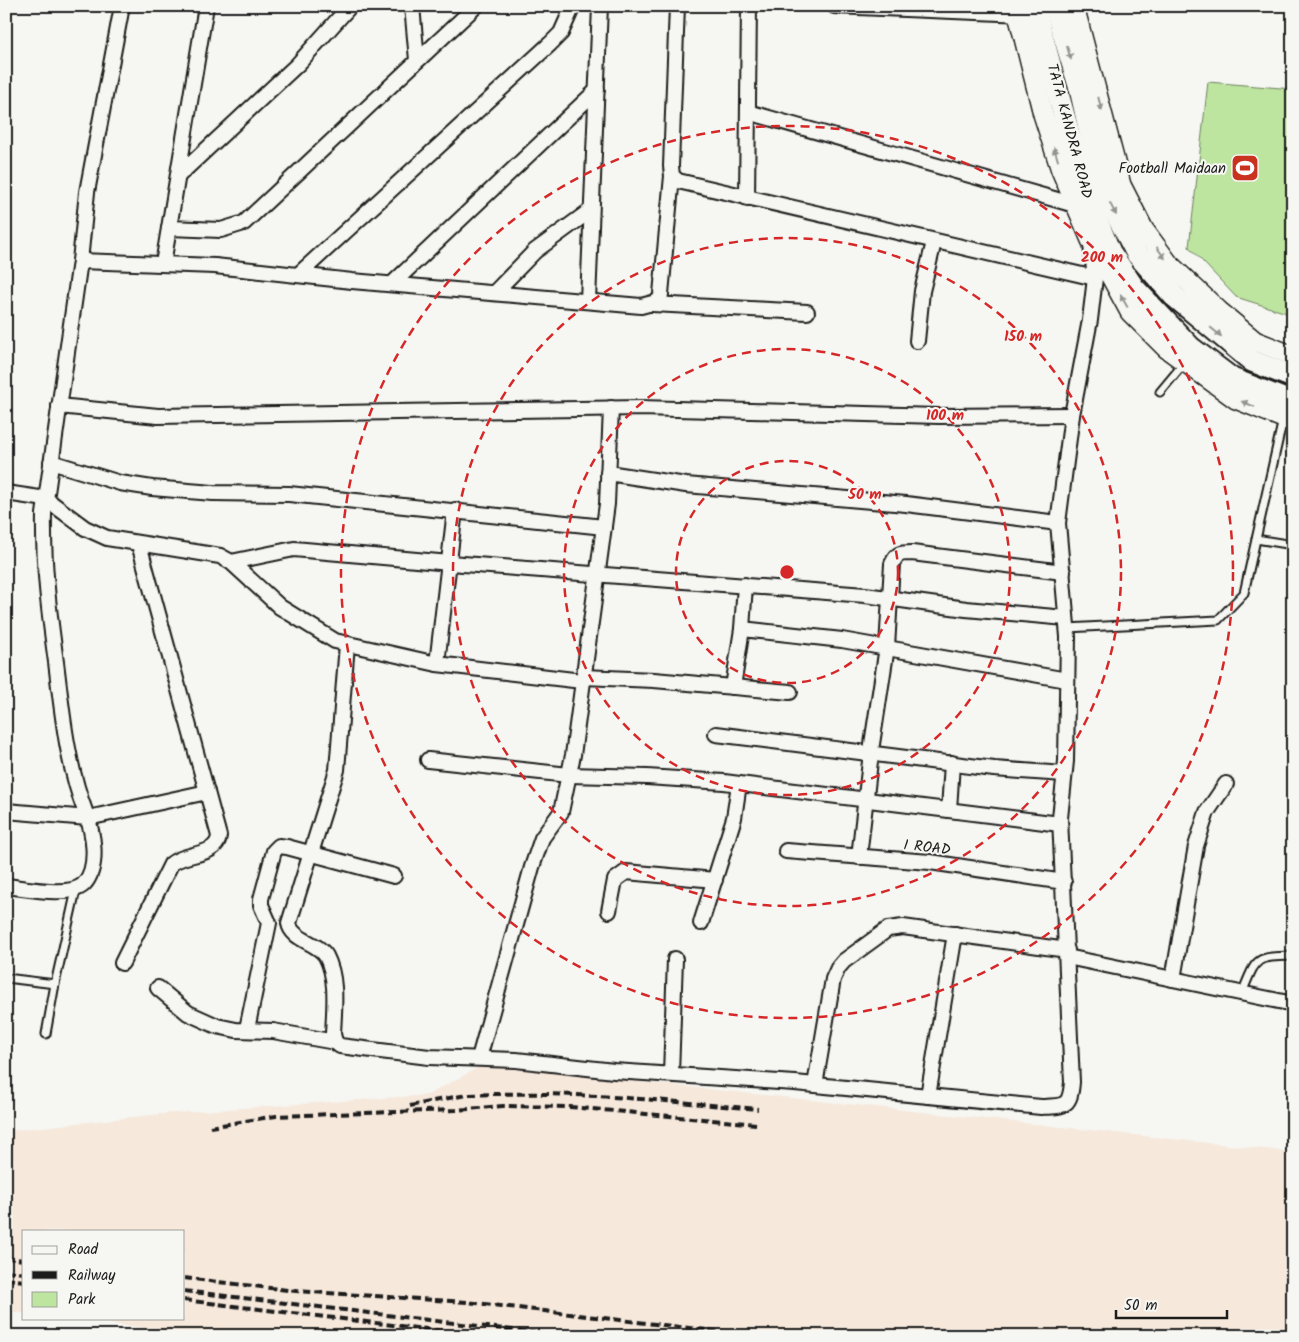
<svg xmlns="http://www.w3.org/2000/svg" width="1299" height="1342" viewBox="0 0 1299 1342" font-family="Kalam,sans-serif">
	<style>
		.built { fill: #f6e8db }
		.green { fill: #bde5a0; stroke: #6c805e }
		.lines { fill: none; stroke-linecap: round; stroke-linejoin: round }
		.lane-casing { stroke: #1c1c1c; stroke-width: 11 }
		.street-casing { stroke: #1c1c1c; stroke-width: 18 }
		.secondary-casing { stroke: #1c1c1c; stroke-width: 22 }
		.primary-casing { stroke: #1c1c1c; stroke-width: 25 }
		.lane { stroke: #f6f6f2; stroke-width: 7 }
		.street { stroke: #f6f6f2; stroke-width: 14 }
		.secondary { stroke: #f6f6f2; stroke-width: 19 }
		.primary { stroke: #f6f6f2; stroke-width: 21 }
		.rail { stroke: #1c1c1c; stroke-width: 4; stroke-dasharray: 8 4; stroke-linecap: butt }
		.oneway { fill: #949492 }
		.ring { fill: none; stroke: #d62828; stroke-width: 2.5; stroke-dasharray: 9 6 }
		.labels { text-anchor: middle; stroke-width: 4; stroke-linejoin: round; paint-order: stroke }
		.street-label { font-size: 15px; fill: #1c1c1c; stroke: #f6f6f2 }
		.poi-label { font-size: 15px; fill: #1c1c1c; stroke: #f6f6f2; text-anchor: end }
		.centre { fill: #d62828; stroke: #f6f6f2; stroke-width: 2.5 }
		.ring-label { font-size: 15px; text-anchor: middle; font-weight: bold; fill: #d62828; stroke: #f6f6f2; stroke-width: 4; stroke-linejoin: round; paint-order: stroke }
	</style>
	<rect width="100%" height="100%" fill="#f6f6f2"/>
	<filter id="ink" filterUnits="userSpaceOnUse"><feTurbulence type="fractalNoise" baseFrequency=".02" numOctaves="2"/><feDisplacementMap in="SourceGraphic" scale="10" xChannelSelector="R" yChannelSelector="G"/><feConvolveMatrix kernelMatrix="1 2 1 2 8 2 1 2 1" color-interpolation-filters="sRGB"/></filter>
	<g filter="url(#ink)">
		<polygon class="built" points="483,1065 1293,1152 1293,1336 207,1336 66,1318 184,1318 184,1231 24,1231 24,1313 6,1311 6,1131 161,1114 428,1095"/>
		<polygon class="green" points="1208,82 1293,89 1293,315 1236,297 1189,247"/>
		<g class="lines">
			<defs>
				<g id="lane">
					<polyline points="1160,392 1185,362"/>
					<polyline points="1256,539 1293,545"/>
					<polyline points="1067,628 1218,620 1244,593 1283,419"/>
					<polyline points="6,978 55,984"/>
					<path d="M1242 993C1257 957 1254 957 1293 956"/>
					<polyline points="46,1034 55,984 76,890"/>
				</g>
				<g id="street">
					<polyline points="412,6 417,60"/>
					<polyline points="677,6 671,166 672,176 678,181 1095,278"/>
					<polyline points="834,6 1025,14"/>
					<polyline points="748,112 1075,205"/>
					<polyline points="178,176 298,64 350,6"/>
					<polyline points="747,198 749,6"/>
					<polyline points="169,228 221,230 244,223 476,6"/>
					<polyline points="80,261 215,266 352,281 641,306 660,301 661,294 672,176"/>
					<polyline points="163,264 206,6"/>
					<polyline points="298,275 550,44 561,33 573,6"/>
					<polyline points="392,284 597,90"/>
					<polyline points="495,292 535,251 591,210"/>
					<polyline points="588,301 600,6"/>
					<polyline points="652,304 807,312"/>
					<polyline points="917,341 922,291 934,242"/>
					<polyline points="59,406 158,416 640,408 939,416 1072,415"/>
					<polyline points="51,462 120,483 152,488 213,493 289,494 604,527"/>
					<polyline points="608,473 686,485 906,504 1058,523"/>
					<polyline points="6,493 46,499 85,528 107,538 220,556 231,562 280,607 335,641 437,664 582,681"/>
					<polyline points="231,562 294,549 450,563 865,595 966,609 1066,618"/>
					<polyline points="742,629 842,640 1067,680"/>
					<path d="M347 644 337 770 289 923C291 940 318 942 326 956 338 979 334 1009 333 1034L335 1042 340 1046 429 1057 516 1060 614 1071 795 1083 1041 1107C1065 1106 1070 1107 1072 1082L1060 818 1066 761 1068 637 1058 523 1072 415 1090 320 1095 278 1091 245"/>
					<polyline points="437,664 455,510"/>
					<polyline points="583,677 654,680 790,692"/>
					<polyline points="733,687 742,629 745,585"/>
					<polyline points="716,734 994,769 1064,774"/>
					<polyline points="428,760 569,775 647,777 724,782 1060,824"/>
					<polyline points="949,810 952,763"/>
					<polyline points="6,811 88,818 207,792"/>
					<polyline points="786,851 930,862 1064,882"/>
					<path d="M859 857 872 744 887 647 892 564C897 553 900 553 912 553L1063 572"/>
					<path d="M6 886C25 888 71 898 84 884 100 866 93 831 85 811 67 764 62 711 56 662 49 612 43 564 44 514L80 261 87 192 122 6"/>
					<polyline points="609,911 615,880 626,872 715,880"/>
					<polyline points="701,923 734,818 739,784"/>
					<polyline points="1067,957 1293,1004"/>
					<path d="M122 963 171 864C185 852 217 857 219 836L139 544"/>
					<polyline points="1173,979 1196,846 1207,812 1226,784"/>
					<polyline points="158,988 188,1013 217,1026 236,1030 273,1031 335,1042"/>
					<polyline points="247,1029 269,923 261,905 261,899 274,851 279,846 287,847 394,876"/>
					<polyline points="479,1058 532,867 542,838 561,812 573,755 607,504 611,408"/>
					<polyline points="671,1074 675,959"/>
					<polyline points="815,1085 833,979 838,968 844,961 888,929 903,927 1067,950"/>
					<polyline points="928,1096 955,934"/>
				</g>
				<g id="secondary">
					<polyline points="1016,6 1043,114 1061,170 1091,240 1130,312 1166,348 1236,399 1293,422"/>
					<polyline points="1074,6 1121,185 1144,230 1169,264 1219,311 1255,341 1293,356"/>
				</g>
				<g id="primary">
					<polyline points="1034,6 1085,192 1110,252 1134,288 1191,348 1232,379 1293,403"/>
					<polyline points="1055,6 1080,89 1103,189 1137,254 1174,296 1252,361 1293,377"/>
				</g>
			</defs>
			<use href="#lane" class="lane-casing"/>
			<use href="#street" class="street-casing"/>
			<use href="#secondary" class="secondary-casing"/>
			<use href="#primary" class="primary-casing"/>
			<use href="#lane" class="lane"/>
			<use href="#street" class="street"/>
			<use href="#secondary" class="secondary"/>
			<use href="#primary" class="primary"/>
			<g class="rail">
				<path d="M410 1106C429 1102 450 1097 470 1095 566 1090 663 1101 758 1109"/>
				<polyline points="210,1127 276,1116 456,1110 503,1106 570,1107 757,1124"/>
				<polyline points="6,1258 24,1260"/>
				<polyline points="6,1271 24,1273"/>
				<polyline points="184,1278 296,1291 467,1302 757,1336"/>
				<polyline points="6,1279 24,1281"/>
				<polyline points="184,1291 563,1336"/>
				<polyline points="184,1300 484,1336"/>
			</g>
		</g>
		<defs><path id="oneway-solid" d="M-6-.8H1V-3.2L6.5 0L1 3.2V.8H-6Z" transform="scale(1.25)"/></defs>
		<g class="oneway">
			<use href="#oneway-solid" transform="translate(1069 53) rotate(73)"/>
			<use href="#oneway-solid" transform="translate(1100 104) rotate(76)"/>
			<use href="#oneway-solid" transform="translate(1056 154) rotate(-107)"/>
			<use href="#oneway-solid" transform="translate(1113 209) rotate(62)"/>
			<use href="#oneway-solid" transform="translate(1161 253) rotate(54)"/>
			<use href="#oneway-solid" transform="translate(1124 301) rotate(-119)"/>
			<use href="#oneway-solid" transform="translate(1216 332) rotate(40)"/>
			<use href="#oneway-solid" transform="translate(1248 404) rotate(-158)"/>
		</g>
	</g>
	<g class="ring">
		<circle cx="787" cy="572" r="111"/>
		<circle cx="787" cy="572" r="223"/>
		<circle cx="787" cy="572" r="334"/>
		<circle cx="787" cy="572" r="446"/>
	</g>
	<defs>
		<symbol id="stadium-square" viewBox="-11 -11 22 22"><rect x="-9" y="-9" width="18" height="18" rx="4" fill="#c8321e" stroke="#f6f6f2"/><path d="M0-5a6.5 5 0 1 0 0 10a6.5 5 0 1 0 0-10ZM-3.5-1.8h7v3.6h-7Z" fill="#fff"/></symbol>
	</defs>
	<g fill-rule="evenodd">
		<use href="#stadium-square" x="1229" y="152" width="32" height="32"/>
	</g>
	<g class="labels">
		<g class="street-label">
			<text transform="translate(1070 131) rotate(75)" y="5">TATA KANDRA ROAD</text>
			<text transform="translate(927 847) rotate(6)" y="5">I ROAD</text>
		</g>
		<g class="poi-label">
			<text x="1226" y="173">Football Maidaan</text>
		</g>
	</g>
	<circle cx="787" cy="572" r="8" class="centre"/>
	<g class="ring-label">
		<text x="1102" y="262">200 m</text>
		<text x="1023" y="341">150 m</text>
		<text x="945" y="420">100 m</text>
		<text x="865" y="499">50 m</text>
	</g>
	<rect width="1299" height="1342" fill="none" stroke="#f6f6f2" stroke-width="25"/>
	<rect x="12" y="12" width="1274" height="1317" fill="none" stroke="#1c1c1c" stroke-width="2" filter="url(#ink)"/>
	<rect x="22" y="1230" width="162" height="90" fill="#f6f6f2" stroke="#9f9f9c"/>
	<rect x="32" y="1246" width="25" height="8" fill="#f6f6f2" stroke="#9f9f9c"/>
	<text x="68" y="1254" font-size="15" fill="#1c1c1c">Road</text>
	<rect x="32" y="1271" width="25" height="8" fill="#1c1c1c" stroke="#9f9f9c"/>
	<text x="68" y="1280" font-size="15" fill="#1c1c1c">Railway</text>
	<rect x="32" y="1292" width="25" height="15" fill="#bde5a0" stroke="#9f9f9c"/>
	<text x="68" y="1304" font-size="15" fill="#1c1c1c">Park</text>
	<path d="M1116 1310v8h111v-8" fill="none" stroke="#1c1c1c" stroke-width="2.5"/>
	<text x="1124" y="1310" font-size="15" fill="#1c1c1c" stroke="#f6f6f2" stroke-width="4" paint-order="stroke">50 m</text>
</svg>
